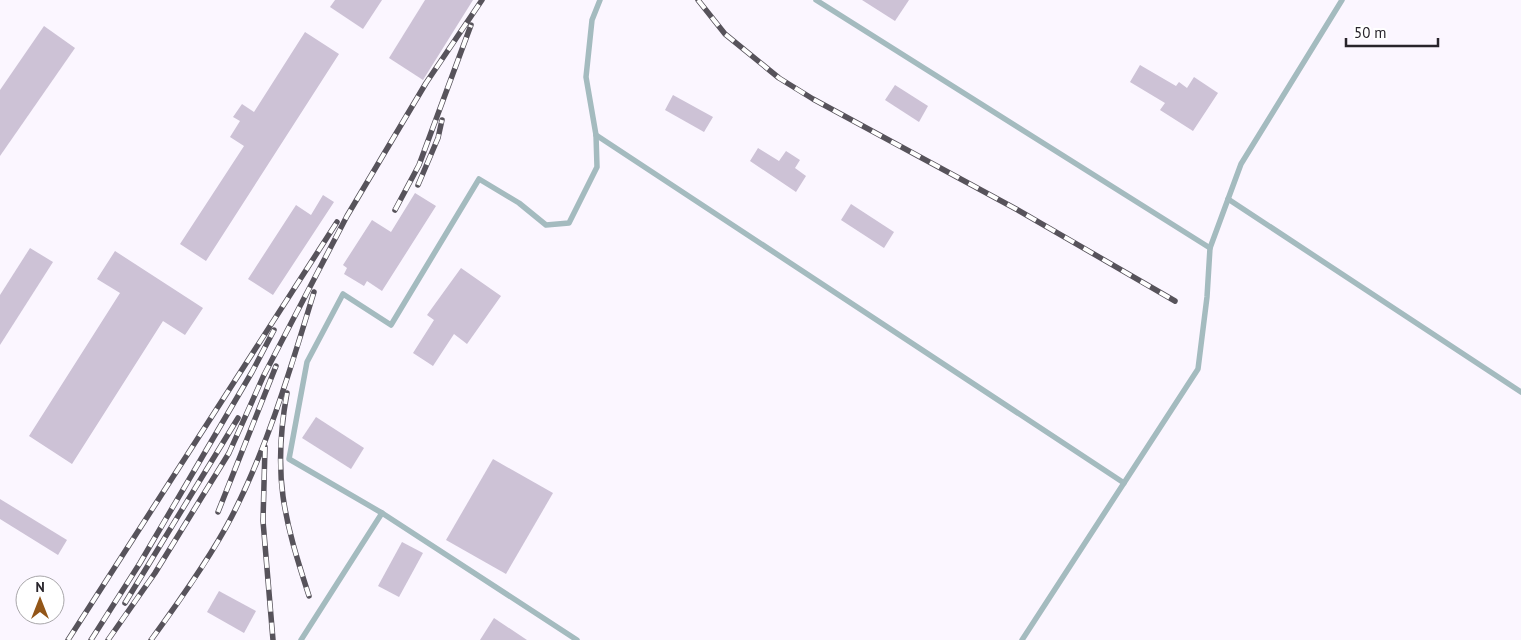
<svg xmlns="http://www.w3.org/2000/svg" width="1521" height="640" viewBox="0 0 1521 640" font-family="'PT Sans',sans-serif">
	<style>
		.building { fill: #cdc2d6 }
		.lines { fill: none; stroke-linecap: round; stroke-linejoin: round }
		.lane { stroke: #a4bbbf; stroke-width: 5.5 }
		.rail-casing { stroke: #57535b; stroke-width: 5.5 }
		.rail { stroke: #fff; stroke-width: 4; stroke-dasharray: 11; stroke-linecap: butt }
	</style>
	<rect width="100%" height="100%" fill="#fbf6ff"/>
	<g class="building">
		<polygon points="335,0 382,0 363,29 330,7"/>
		<polygon points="425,0 473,0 423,80 389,58"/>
		<polygon points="862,0 909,0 895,21"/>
		<polygon points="44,26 75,48 0,156 0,90"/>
		<polygon points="305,32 339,54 206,261 180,244 244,146 230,137 240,121 233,117 242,104 254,112"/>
		<polygon points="1140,65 1176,86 1179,82 1187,88 1194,77 1218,93 1193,131 1160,110 1165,103 1130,82"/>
		<polygon points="895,85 928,106 919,122 885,100"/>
		<polygon points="673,95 713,117 704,132 665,110"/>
		<polygon points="758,148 779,161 786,151 800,160 795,168 806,176 796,192 750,161"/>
		<polygon points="415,193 436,206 382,291 367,281 364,286 344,274 347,268 343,265 372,220 391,232"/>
		<polygon points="323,195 334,202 273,295 248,279 296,205 311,215"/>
		<polygon points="851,204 894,232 884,248 841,220"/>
		<polygon points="30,248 53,262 0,345 0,295"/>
		<polygon points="115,251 203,308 185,335 163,321 72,464 29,436 120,293 97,279"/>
		<polygon points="461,268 501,296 467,344 454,334 433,366 413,353 434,320 427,315"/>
		<polygon points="316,417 364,448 351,469 302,438"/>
		<polygon points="493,459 553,493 506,574 446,540"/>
		<polygon points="0,499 67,540 58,555 0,519"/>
		<polygon points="402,542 423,553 399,597 378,586"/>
		<polygon points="219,591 256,611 244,633 207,612"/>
		<polygon points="494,618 527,640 480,640"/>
	</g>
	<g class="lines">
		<g class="lane">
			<polyline points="816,0 1210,248 1207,297 1198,369 1022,640"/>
			<polyline points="596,135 1124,483"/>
			<polyline points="1228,199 1521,392"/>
			<polyline points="1210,248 1241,164 1342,0"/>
			<polyline points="382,513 289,459 307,362 343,294 391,325 479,179 519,203 546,225 569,223 597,167 596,135 586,77 592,20 600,0"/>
			<polyline points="301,640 382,513 577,640"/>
		</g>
		<defs>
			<g id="rail">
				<polyline points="698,0 725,34 779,78 813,99 1016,209 1175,301"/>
				<polyline points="418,185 438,138 442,120"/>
				<polyline points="395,210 419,165 471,25"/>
				<path d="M287 393C272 475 284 519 309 596"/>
				<polyline points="265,447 263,521 273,640"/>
				<polyline points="218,512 276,366"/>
				<polyline points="125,603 238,418"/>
				<polyline points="68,640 337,222"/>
				<polyline points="91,640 140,563 252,372 274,330"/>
				<polyline points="108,640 155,573 229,453 263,377 347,216 426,83 482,0"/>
				<path d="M151 640C178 603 211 557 232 516 268 446 291 367 314 292"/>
			</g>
		</defs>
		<use href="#rail" class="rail-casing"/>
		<use href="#rail" class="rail"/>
	</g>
	<g transform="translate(40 600)"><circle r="24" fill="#ffffff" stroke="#a9a7aa"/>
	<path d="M0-4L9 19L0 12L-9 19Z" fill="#935618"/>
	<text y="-8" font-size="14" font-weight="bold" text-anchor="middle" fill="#28242b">N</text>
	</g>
	<path d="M1346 38v8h92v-8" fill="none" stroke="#28242b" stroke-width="2.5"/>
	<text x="1354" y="38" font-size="15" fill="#28242b" stroke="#ffffff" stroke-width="4" paint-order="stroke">50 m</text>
</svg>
